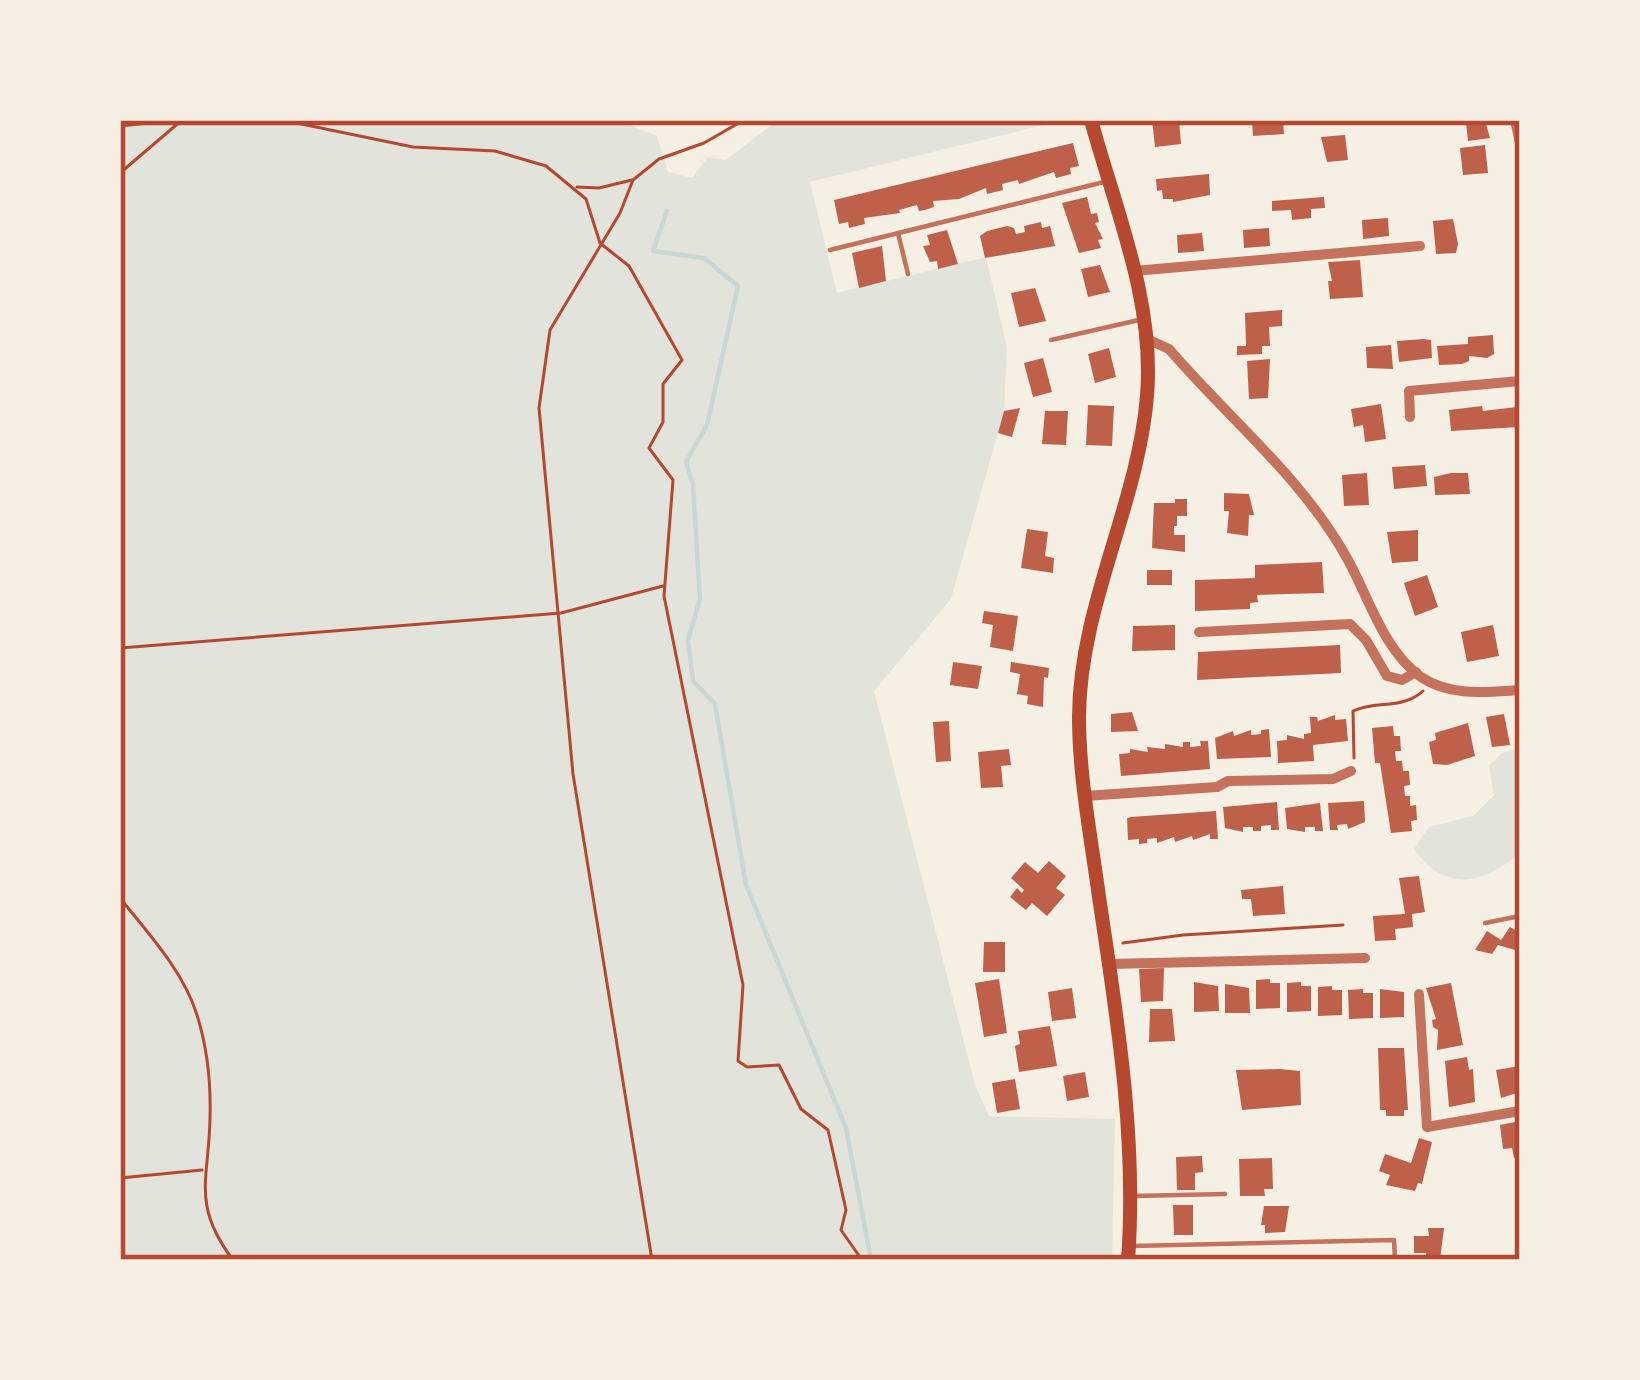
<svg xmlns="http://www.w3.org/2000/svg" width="1640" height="1380" viewBox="0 0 1640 1380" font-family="'DM Sans',sans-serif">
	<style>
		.green { fill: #e2e4dc }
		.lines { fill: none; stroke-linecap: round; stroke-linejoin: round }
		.stream { stroke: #c9d6d2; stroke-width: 4.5 }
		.building { fill: #bf614a }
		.path { stroke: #b5482f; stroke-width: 3 }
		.service { stroke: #c5725c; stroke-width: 4.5 }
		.minor { stroke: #c5725c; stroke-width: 10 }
		.secondary { stroke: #b5482f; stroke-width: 14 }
		.neatline { fill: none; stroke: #b5482f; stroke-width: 4.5 }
	</style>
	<rect width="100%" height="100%" fill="#f6efe4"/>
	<g class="green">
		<polygon points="120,120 552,120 573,125 627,124 657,136 668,172 692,178 708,157 726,160 778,120 1064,120 810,182 837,293 986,257 1007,348 1004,411 951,599 874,691 975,1085 989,1116 1115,1119 1112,1260 120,1260"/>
		<path d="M1520 748 1519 854C1481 885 1446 893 1414 849L1429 827 1473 816 1494 795 1489 766 1502 753Z"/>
	</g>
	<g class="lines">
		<polyline class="stream" points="667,211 653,251 704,258 738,286 707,425 686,462 693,485 700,599 688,640 693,681 715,704 746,885 846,1128 871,1260"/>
	</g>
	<g class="building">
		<polygon points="1152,120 1179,120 1181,144 1155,147"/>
		<polygon points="1252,120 1283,120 1284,134 1253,136"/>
		<polygon points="1485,120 1490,138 1468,141 1466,122"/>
		<polygon points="1345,135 1348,160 1327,162 1321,137"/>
		<polygon points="1073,143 1079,166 1070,168 1071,174 1056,178 1054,172 1019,184 1018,180 1002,184 1003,190 987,194 986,188 959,199 933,201 934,207 925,210 919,211 917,205 899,210 900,213 864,218 865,224 849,228 848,222 839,224 834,200"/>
		<polygon points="1485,145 1488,173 1463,175 1460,148"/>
		<polygon points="1209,174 1210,195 1173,202 1173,199 1163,199 1162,190 1157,191 1156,179"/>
		<polygon points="1087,197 1091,214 1097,213 1099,222 1095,223 1103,239 1098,240 1101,248 1079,253 1062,203"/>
		<polygon points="1324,197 1325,208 1311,209 1311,218 1292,220 1291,210 1272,211 1272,201"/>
		<polygon points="1388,218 1389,236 1363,239 1362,220"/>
		<polygon points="1453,219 1458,244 1456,253 1436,254 1433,221"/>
		<polygon points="1041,222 1042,228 1050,226 1055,246 985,258 980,236 987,231 1007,226 1014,228 1016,234 1025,232 1024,226"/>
		<polygon points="1269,228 1270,246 1244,248 1243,230"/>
		<polygon points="947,230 958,264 938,269 937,261 930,262 923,246 930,245 927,235"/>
		<polygon points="1202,233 1204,251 1178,253 1177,235"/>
		<polygon points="882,246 886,281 859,288 852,253"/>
		<polygon points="1360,260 1363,297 1330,299 1328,281 1332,281 1328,262"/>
		<polygon points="1100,265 1110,292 1088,297 1081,269"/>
		<polygon points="1035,288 1046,321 1019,327 1011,293"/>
		<polygon points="1282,310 1282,326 1269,327 1270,346 1262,346 1262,354 1237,355 1237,346 1246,346 1245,313"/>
		<polygon points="1493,335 1494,354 1487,358 1469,356 1469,361 1462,364 1439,365 1437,346 1468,344 1468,337"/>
		<polygon points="1423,339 1431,340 1432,358 1399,362 1397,341"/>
		<polygon points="1391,345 1393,369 1367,368 1366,347"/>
		<polygon points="1109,348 1116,377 1095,383 1088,354"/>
		<polygon points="1043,358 1052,392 1033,397 1024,363"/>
		<polygon points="1270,359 1268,398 1249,399 1247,361"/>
		<polygon points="1381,404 1386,439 1365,442 1363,425 1354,427 1351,409"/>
		<polygon points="1088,405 1114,406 1112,446 1086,445"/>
		<polygon points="1482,406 1483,411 1517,407 1519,427 1451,431 1449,410"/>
		<polygon points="1020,408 1012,437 998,433 1004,411"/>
		<polygon points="1045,411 1068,411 1066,445 1042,444"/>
		<polygon points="1425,465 1427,486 1394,489 1392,467"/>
		<polygon points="1367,473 1369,505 1344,506 1342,475"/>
		<polygon points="1451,473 1468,473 1470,494 1435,495 1434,477"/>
		<polygon points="1224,493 1249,494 1254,515 1249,515 1248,536 1227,533 1229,511 1224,511"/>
		<polygon points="1175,499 1187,499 1187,516 1177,516 1177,526 1174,526 1174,535 1185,535 1185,552 1152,548 1154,503 1175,503"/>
		<polygon points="1027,529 1048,532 1045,556 1054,558 1053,573 1021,568"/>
		<polygon points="1418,530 1418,561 1392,563 1387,532"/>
		<polygon points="1322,562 1324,593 1257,595 1258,602 1250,603 1250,609 1195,611 1195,580 1255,578 1255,565"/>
		<rect x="1147" y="570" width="25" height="15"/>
		<polygon points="1427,575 1438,607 1415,616 1404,583"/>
		<polygon points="984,611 1018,616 1013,651 990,647 993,625 982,623"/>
		<polygon points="1175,625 1175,650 1132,651 1133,626"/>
		<polygon points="1493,625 1499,656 1467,662 1461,632"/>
		<polygon points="1340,645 1341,673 1197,680 1198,652"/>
		<polygon points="953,662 982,666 978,689 950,685"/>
		<polygon points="1011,662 1049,668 1048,678 1044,677 1043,707 1027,704 1028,696 1017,694 1020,674 1010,672"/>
		<polygon points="1132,712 1138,731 1111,732 1111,714"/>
		<polygon points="1504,714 1510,745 1492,747 1486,717"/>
		<polygon points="1335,715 1335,720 1346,719 1348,741 1313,745 1314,761 1278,763 1277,741 1287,740 1287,735 1304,739 1304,734 1311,733 1310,717 1317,717 1318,721"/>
		<polygon points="949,721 951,761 936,762 933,722"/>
		<polygon points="1468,723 1475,756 1447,765 1433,764 1429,742 1436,740 1435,733"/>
		<polygon points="1393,726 1394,736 1400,736 1401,751 1395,751 1396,761 1402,761 1403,771 1409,771 1410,785 1404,786 1405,796 1410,796 1410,806 1416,805 1417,820 1411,821 1412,831 1391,833 1380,763 1375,763 1372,728"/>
		<polygon points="1269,729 1271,757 1217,759 1215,738 1233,731 1234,736 1251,730 1251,735 1261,734 1261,730"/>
		<polygon points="1200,741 1208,741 1210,769 1121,776 1119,754 1130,753 1130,749 1148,752 1147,747 1165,749 1165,744 1183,747 1183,742 1190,742 1190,747 1201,746"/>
		<polygon points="1009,749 1011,765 1001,766 1003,787 981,788 978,752"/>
		<polygon points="1364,801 1365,822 1348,829 1347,824 1337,825 1338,830 1330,830 1328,803"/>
		<polygon points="1277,802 1279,830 1271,830 1271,825 1261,826 1261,831 1253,831 1253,827 1243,827 1243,832 1225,828 1223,807"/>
		<polygon points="1320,803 1323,831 1315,831 1315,827 1305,827 1305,832 1287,829 1285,808"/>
		<polygon points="1216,811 1218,839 1210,839 1210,834 1193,840 1192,836 1175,842 1174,837 1157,843 1157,838 1147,839 1147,843 1139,844 1139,839 1128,840 1127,818 1131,817"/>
		<polygon points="1049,861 1066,876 1056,888 1065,895 1047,916 1032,903 1026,910 1010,897 1017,888 1022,893 1024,890 1011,878 1025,862 1038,873"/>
		<polygon points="1419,876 1425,912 1412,914 1413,927 1395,929 1396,940 1375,941 1373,916 1405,914 1399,878"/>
		<polygon points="1283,886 1285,914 1253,916 1251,899 1242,899 1241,890"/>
		<polygon points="1510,927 1520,933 1515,950 1498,945 1492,954 1475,950 1487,931 1501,940"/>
		<polygon points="984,942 1005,942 1005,972 983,972"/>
		<polygon points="1164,968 1163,1001 1141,1002 1139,969"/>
		<polygon points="999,979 1007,1033 984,1037 975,983"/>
		<polygon points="1270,979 1270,983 1280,983 1280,1008 1256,1009 1256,980"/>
		<polygon points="1194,982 1218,986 1219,1011 1194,1012"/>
		<polygon points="1301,982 1301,986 1311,986 1311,1011 1287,1012 1287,983"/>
		<polygon points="1451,983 1463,1045 1437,1050 1438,1030 1433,1027 1432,1020 1436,1019 1426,988"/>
		<polygon points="1225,984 1249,988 1250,1013 1225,1013"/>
		<polygon points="1332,986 1332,990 1342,990 1342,1015 1318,1016 1318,987"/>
		<polygon points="1072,988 1076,1018 1052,1021 1048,992"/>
		<polygon points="1363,989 1363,993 1373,993 1373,1018 1349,1019 1348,990"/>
		<polygon points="1380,989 1404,992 1404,1017 1380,1018"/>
		<polygon points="1150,1009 1172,1009 1175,1041 1149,1042"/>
		<polygon points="1050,1026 1057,1066 1019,1072 1015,1046 1020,1044 1018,1031"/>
		<polygon points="1378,1048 1404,1048 1408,1110 1404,1110 1404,1116 1386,1116 1386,1110 1380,1110"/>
		<polygon points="1467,1057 1469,1070 1473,1069 1475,1102 1449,1107 1445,1061"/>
		<polygon points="1520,1066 1520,1092 1501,1098 1496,1070"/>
		<polygon points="1280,1069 1300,1071 1301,1105 1242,1110 1236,1070"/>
		<polygon points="1085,1072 1089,1097 1067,1101 1063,1076"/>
		<polygon points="1015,1079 1020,1109 997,1113 992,1083"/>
		<polygon points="1520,1121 1520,1157 1514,1158 1512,1148 1503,1149 1500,1125"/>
		<polygon points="1419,1138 1432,1142 1422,1184 1418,1183 1415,1191 1386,1185 1390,1175 1379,1171 1385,1154 1411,1163"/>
		<polygon points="1202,1156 1203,1172 1195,1173 1195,1190 1177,1190 1176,1157"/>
		<polygon points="1272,1158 1273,1189 1264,1189 1265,1196 1240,1196 1239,1159"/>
		<polygon points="1173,1205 1193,1205 1193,1235 1174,1235"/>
		<polygon points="1264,1206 1289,1206 1285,1232 1265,1233 1265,1225 1261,1225"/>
		<polygon points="1428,1228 1444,1228 1440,1260 1426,1260 1426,1253 1414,1253 1414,1236 1429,1236"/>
	</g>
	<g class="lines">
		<g class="path">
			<polyline points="282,120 413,147 495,151 546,166 586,199 600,243 629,266 682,360 663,384 663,422 649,448 673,480 664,596 743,985 738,1061 747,1067 779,1065 801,1109 828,1130 846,1210 841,1230 862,1260"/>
			<polyline points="120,126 178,120"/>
			<polyline points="120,173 182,120"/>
			<polyline points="577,187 599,188 632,180"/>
			<polyline points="120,648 561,613 663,586"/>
			<path d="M1354 758 1353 711C1377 700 1402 710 1423 691"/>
			<path d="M120 898C148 933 184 972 197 1015 207 1047 211 1085 210 1118 209 1180 191 1204 233 1260"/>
			<polyline points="1123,943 1183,935 1343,925"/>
			<polyline points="120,1178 202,1170"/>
			<polyline points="652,1260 573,774 539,408 550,330 620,213 633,180 659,159 704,143 744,120"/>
		</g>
		<g class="service">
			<polyline points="898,233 908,274"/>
			<polyline points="830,250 1104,182"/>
			<polyline points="1051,340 1139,320"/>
			<polyline points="1485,923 1520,916"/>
			<polyline points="1134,1196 1225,1194"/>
			<polyline points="1132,1246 1394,1240 1395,1260"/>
		</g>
		<g class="minor">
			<polyline points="1515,120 1520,143"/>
			<polyline points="1134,271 1420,246"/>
			<polyline points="1520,326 1520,379"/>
			<path d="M1147 339 1169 349C1229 419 1303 478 1348 560 1369 598 1384 651 1421 677 1451 697 1486 692 1520 690"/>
			<polyline points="1410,417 1409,391 1520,381"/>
			<polyline points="1199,632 1350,624 1366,640 1387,676 1402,680 1416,672"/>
			<polyline points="1085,796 1217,787 1228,781 1333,779 1351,771"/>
			<polyline points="1109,964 1365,958"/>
			<polyline points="1419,994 1427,1127 1520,1111"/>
		</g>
		<path class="secondary" d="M1091 120C1115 209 1155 301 1147 396 1138 505 1080 604 1079 716 1079 777 1091 837 1099 897 1117 1017 1137 1138 1128 1260"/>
	</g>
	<rect width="1640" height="1380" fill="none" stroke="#f6efe4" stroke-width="246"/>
	<rect x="123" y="123" width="1394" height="1134" class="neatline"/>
</svg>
